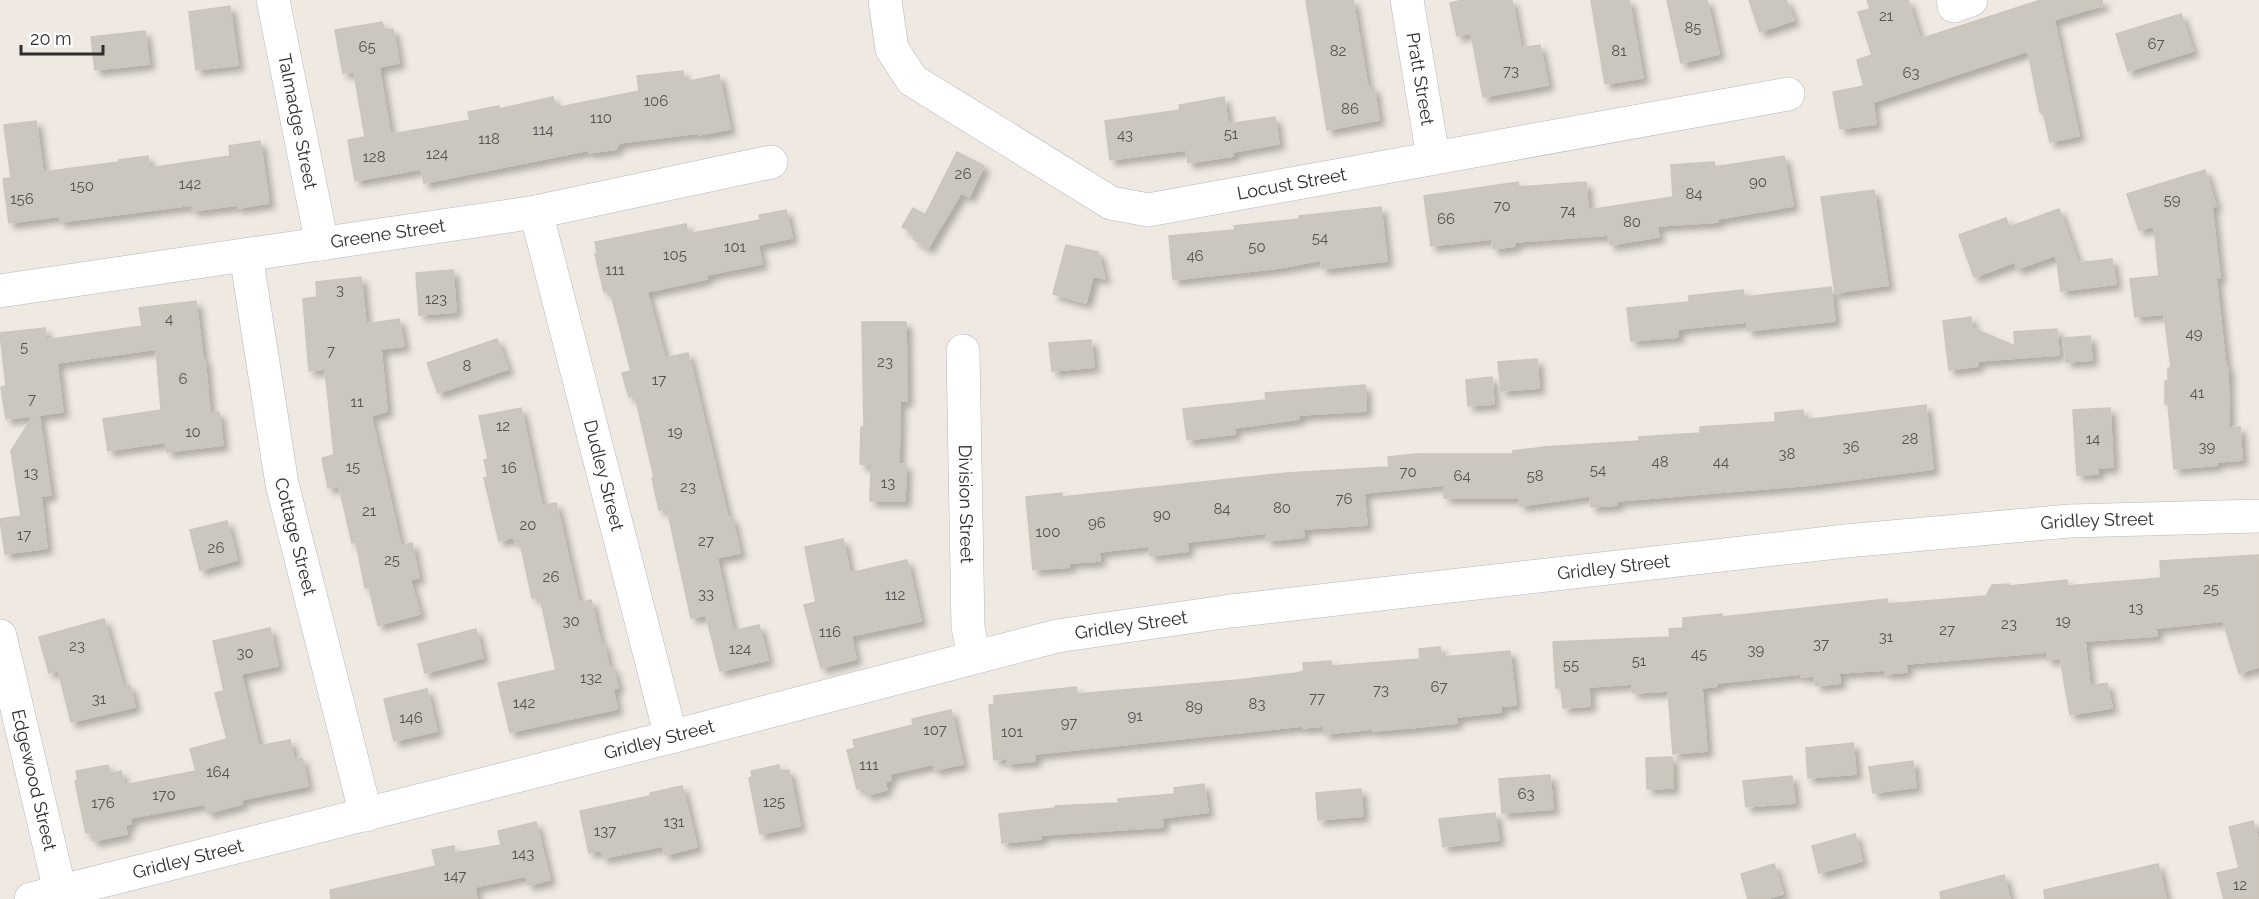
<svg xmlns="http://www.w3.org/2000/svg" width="2259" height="899" viewBox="0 0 2259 899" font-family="Raleway,sans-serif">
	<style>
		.building { fill: #cbc7bf; stroke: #cbc5ba; stroke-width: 1.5; filter: url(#shadow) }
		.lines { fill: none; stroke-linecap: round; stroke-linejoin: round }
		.minor-casing { stroke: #b4b7c1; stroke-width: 34 }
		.minor { stroke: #fff; stroke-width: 33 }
		.labels { text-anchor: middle; stroke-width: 4.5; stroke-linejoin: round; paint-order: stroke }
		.number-label { font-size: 15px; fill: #555452 }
		.street-label { font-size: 18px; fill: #2e2e2e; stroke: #fff }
	</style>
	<defs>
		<filter id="shadow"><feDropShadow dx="5.5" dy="5.5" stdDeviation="3" flood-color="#0004"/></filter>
	</defs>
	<rect width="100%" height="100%" fill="#efe9e1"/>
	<g class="building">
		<polygon points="1306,0 1353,0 1368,88 1374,87 1379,120 1327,130"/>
		<polygon points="1463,0 1512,0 1521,48 1540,45 1548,85 1483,97 1471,33 1457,36 1450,3"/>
		<polygon points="1591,0 1629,0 1643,78 1605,84"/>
		<polygon points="1667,0 1707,0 1719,54 1681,63"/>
		<polygon points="1749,0 1786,0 1794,20 1760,32"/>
		<polygon points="1867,0 1908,0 1920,39 2041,0 2102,0 2103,5 2054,20 2079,136 2050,142 2044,115 2040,112 2028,51 1873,102 1876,124 1840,129 1833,92 1864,86 1857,60 1872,55 1858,12 1870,9"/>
		<polygon points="230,6 238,65 196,70 189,12"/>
		<polygon points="2181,14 2193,51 2128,71 2116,34"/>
		<polygon points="382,22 384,30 393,29 399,63 379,67 390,132 393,134 470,120 468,112 499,106 499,109 553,97 555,108 639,91 637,76 683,71 685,82 719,75 730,129 699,135 698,133 619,143 616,149 589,153 589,150 424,183 421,169 355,181 348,140 365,137 354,72 343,73 335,30"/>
		<polygon points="145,31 149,64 95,70 91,37"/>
		<polygon points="1224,97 1228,124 1275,117 1279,144 1233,152 1233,156 1188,163 1186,150 1110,160 1105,121 1180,110 1179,105"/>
		<polygon points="36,121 43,172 119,162 119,160 148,156 149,168 230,156 229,146 260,141 269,203 238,208 238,205 193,211 192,205 60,222 60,216 9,223 3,179 11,178 4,125"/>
		<polygon points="957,152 984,166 969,197 961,193 928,248 913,239 916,234 902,227 913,208 925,215"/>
		<polygon points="1784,156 1793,206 1718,219 1718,222 1657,226 1659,237 1610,245 1608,235 1515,242 1515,246 1493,249 1492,239 1431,246 1424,196 1518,182 1519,187 1586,182 1588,210 1673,197 1671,165 1714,162 1715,167"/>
		<polygon points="2205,170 2216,206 2212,207 2220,278 2216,278 2226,367 2228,367 2229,428 2240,427 2242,460 2216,462 2217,465 2174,469 2168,404 2165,404 2165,381 2168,381 2168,368 2171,368 2164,314 2135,317 2130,279 2159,276 2154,226 2139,230 2127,194"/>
		<polygon points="1874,190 1888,285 1835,293 1821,197"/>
		<polygon points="1381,207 1387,261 1322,269 1321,260 1279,268 1173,280 1169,236 1235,230 1234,226 1299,219 1299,216"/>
		<polygon points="2059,209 2078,263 2112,259 2116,284 2061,291 2056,255 2017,269 2015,262 1974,277 1959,235 2006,218 2009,227"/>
		<polygon points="786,210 792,238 758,245 762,264 706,275 707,279 647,292 665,358 688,353 728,518 732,517 740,553 717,558 733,631 759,625 768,660 720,671 706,615 691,618 667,508 659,510 652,478 654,477 635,396 629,397 622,373 631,371 610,290 604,292 595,254 597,252 595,242 686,224 688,234 760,220 759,215"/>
		<polygon points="1066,245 1098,252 1105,279 1093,276 1086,303 1053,294"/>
		<polygon points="453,270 456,312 419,315 416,273"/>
		<polygon points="361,277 366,324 399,319 404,346 381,349 387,411 371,416 401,546 412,543 419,578 410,579 420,614 378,625 369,587 365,588 356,542 352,543 339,486 328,488 322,458 334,455 325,369 309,371 303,299 317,297 316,282"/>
		<polygon points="1831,287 1835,321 1747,331 1747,322 1678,329 1678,337 1631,341 1627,308 1689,302 1689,296 1743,290 1744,297"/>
		<polygon points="196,301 203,360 205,360 210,413 219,412 223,445 167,452 166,442 108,451 103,419 161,410 156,349 57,363 63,412 39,415 51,495 41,496 47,548 5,554 0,519 21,516 11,451 33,416 6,419 1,387 6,386 0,333 45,328 46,340 142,326 139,308"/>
		<polygon points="1971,317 1972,328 2015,346 2014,332 2057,329 2059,355 1977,361 1978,366 1949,370 1943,321"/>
		<polygon points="862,322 906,322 907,401 900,401 899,464 906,465 905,501 870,501 871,465 860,464 861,427 864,427"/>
		<polygon points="2090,336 2092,360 2066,362 2064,338"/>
		<polygon points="497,339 508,369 438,393 427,363"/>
		<polygon points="1091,340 1094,367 1052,371 1049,343"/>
		<polygon points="1537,359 1539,388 1501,391 1498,362"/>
		<polygon points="1492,377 1494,404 1468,406 1466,380"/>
		<polygon points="1365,385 1366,411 1299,415 1299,419 1234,428 1235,434 1187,440 1183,409 1266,400 1265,393"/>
		<polygon points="1926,405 1933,469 1810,485 1617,501 1617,505 1591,507 1590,496 1520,506 1519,498 1444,498 1444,485 1364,493 1367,525 1303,529 1304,537 1267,541 1266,533 1187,542 1188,551 1150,556 1149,546 1099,552 1100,561 1069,563 1069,567 1033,570 1026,497 1062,493 1062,497 1287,473 1389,467 1388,457 1417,454 1513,454 1513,451 1545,447 1639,441 1639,437 1700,433 1700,427 1775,422 1775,413 1803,410 1804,420"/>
		<polygon points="521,408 542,506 556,503 579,603 591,600 601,644 604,644 609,667 613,667 618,688 613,689 617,709 510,732 498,683 556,670 540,597 532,598 520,542 515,543 514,537 499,541 484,478 488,477 484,460 488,459 479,416"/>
		<polygon points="2110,408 2113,467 2098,468 2098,474 2077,475 2073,410"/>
		<polygon points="227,521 237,560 200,570 190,530"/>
		<polygon points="843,539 850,573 907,560 921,621 851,636 856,659 821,668 804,605 816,602 805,547"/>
		<polygon points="2259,555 2259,667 2239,673 2223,621 2156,628 2157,636 2085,641 2090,686 2107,683 2112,708 2070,715 2060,658 2047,660 2047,652 1906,664 1907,672 1885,674 1885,670 1839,673 1840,683 1816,686 1814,676 1801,677 1801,674 1717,683 1717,686 1702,688 1707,751 1673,754 1668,691 1633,693 1632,684 1589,687 1590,706 1563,708 1561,688 1556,688 1553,642 1670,637 1669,629 1683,628 1683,618 1722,614 1722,617 1887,599 1887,604 1986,596 1992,585 2009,584 2009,586 2067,580 2067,586 2161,578 2160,561"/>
		<polygon points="104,619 123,686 130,685 135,707 71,722 58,670 49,673 39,637"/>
		<polygon points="270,628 278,666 241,674 259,746 290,740 294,759 302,758 308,786 241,800 242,804 208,813 205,804 130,818 131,824 125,825 127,834 93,841 91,832 86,833 75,781 78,781 76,771 108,765 110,774 121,771 124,785 196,771 190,749 227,739 215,693 224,691 213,641"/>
		<polygon points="476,629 483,658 425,673 418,644"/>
		<polygon points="1440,647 1442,657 1510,651 1516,705 1501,706 1501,712 1456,717 1457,723 1409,728 1373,731 1372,729 1325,734 1323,726 1303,728 1302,726 1035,754 1035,761 1007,764 1007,759 994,760 989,705 994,704 994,696 1076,687 1076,694 1238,680 1297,673 1304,671 1303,663 1331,661 1332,666 1420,659 1419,649"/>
		<polygon points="427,689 437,731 394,741 384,699"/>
		<polygon points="951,710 963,764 935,770 933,764 890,774 891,780 885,782 887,790 866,795 864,787 857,789 847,750 855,748 853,740 913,725 912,719"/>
		<polygon points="1853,743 1856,774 1808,778 1806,748"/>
		<polygon points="1672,757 1673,788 1647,789 1646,758"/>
		<polygon points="1913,761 1916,787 1873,793 1869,767"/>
		<polygon points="779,765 780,771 789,770 800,826 760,834 749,778 752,777 751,771"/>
		<polygon points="1550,775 1553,809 1502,813 1499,779"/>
		<polygon points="1792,776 1795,803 1746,807 1743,781"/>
		<polygon points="1204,784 1208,812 1162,818 1163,827 1041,835 1041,839 1002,843 999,814 1055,808 1055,806 1119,803 1118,799 1175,794 1174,788"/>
		<polygon points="682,786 697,847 665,855 663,846 603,858 601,850 589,853 580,811 650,796 650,793"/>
		<polygon points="1361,789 1363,816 1318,820 1316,793"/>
		<polygon points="1495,813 1499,840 1443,847 1439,819"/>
		<polygon points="2253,821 2259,844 2259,899 2224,899 2217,873 2239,868 2229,827"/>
		<polygon points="536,822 550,880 528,885 526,876 475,887 477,899 331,899 330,890 436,866 432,850 454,846 455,853 501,845 498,831"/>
		<polygon points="1855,834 1862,861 1819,873 1812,846"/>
		<polygon points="1774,864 1783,894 1765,899 1748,899 1741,874"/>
		<polygon points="2158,864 2166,899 2045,899 2044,890"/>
		<polygon points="2004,875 2010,899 1941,899 1940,892"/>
	</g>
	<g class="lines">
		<defs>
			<g id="minor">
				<path id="s1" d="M273 0 322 244"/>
				<path id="s2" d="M885 0 892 49 912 80 1111 203 1148 210 1788 94"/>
				<path id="s3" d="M1407 0 1433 157"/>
				<polyline points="1953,0 1954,6 1971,0"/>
				<path id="s4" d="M536 212 671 737"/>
				<path id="s5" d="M246 255 282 484 366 815"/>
				<path id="s6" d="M0 291 536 212 771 162"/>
				<path id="s7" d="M963 351 968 627 974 657"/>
				<path id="s8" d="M0 636 60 891"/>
				<path id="s9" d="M31 899 690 732 1057 636 1231 611 1846 541 2070 521 2259 516"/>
			</g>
		</defs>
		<use href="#minor" class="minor-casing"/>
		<use href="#minor" class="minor"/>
	</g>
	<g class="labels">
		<g class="number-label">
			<text x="1886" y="21">21</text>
			<text x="1693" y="33">85</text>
			<text x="2156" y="49">67</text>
			<text x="367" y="52">65</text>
			<text x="1338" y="56">82</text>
			<text x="1619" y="56">81</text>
			<text x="1511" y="76">73</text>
			<text x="1911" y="78">63</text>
			<text x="656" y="106">106</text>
			<text x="1350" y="114">86</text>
			<text x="601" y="123">110</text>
			<text x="543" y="135">114</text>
			<text x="1231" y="139">51</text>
			<text x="1125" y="140">43</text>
			<text x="489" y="144">118</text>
			<text x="437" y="159">124</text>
			<text x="374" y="162">128</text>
			<text x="963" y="179">26</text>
			<text x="1758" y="187">90</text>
			<text x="190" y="189">142</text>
			<text x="82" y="191">150</text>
			<text x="1694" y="199">84</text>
			<text x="22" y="204">156</text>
			<text x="2172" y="205">59</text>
			<text x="1502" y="211">70</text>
			<text x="1568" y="216">74</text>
			<text x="1446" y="224">66</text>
			<text x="1632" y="227">80</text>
			<text x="1320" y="243">54</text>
			<text x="735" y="252">101</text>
			<text x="1257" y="252">50</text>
			<text x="675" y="260">105</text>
			<text x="1195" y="261">46</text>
			<text x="615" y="275">111</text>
			<text x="340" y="295">3</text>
			<text x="436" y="304">123</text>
			<text x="169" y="324">4</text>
			<text x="2194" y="339">49</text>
			<text x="24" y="352">5</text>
			<text x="331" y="356">7</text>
			<text x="885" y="367">23</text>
			<text x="467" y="371">8</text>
			<text x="183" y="384">6</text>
			<text x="659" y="385">17</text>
			<text x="2197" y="398">41</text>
			<text x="32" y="404">7</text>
			<text x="357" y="407">11</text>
			<text x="503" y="431">12</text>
			<text x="193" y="437">10</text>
			<text x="675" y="437">19</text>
			<text x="1910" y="444">28</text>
			<text x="2093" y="444">14</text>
			<text x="1851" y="452">36</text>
			<text x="2207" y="452">39</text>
			<text x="1787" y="459">38</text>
			<text x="1660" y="467">48</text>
			<text x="1721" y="467">44</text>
			<text x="353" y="472">15</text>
			<text x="509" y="473">16</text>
			<text x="1598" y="475">54</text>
			<text x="1408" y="477">70</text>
			<text x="31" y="478">13</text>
			<text x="1462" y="481">64</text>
			<text x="1535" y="481">58</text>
			<text x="888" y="488">13</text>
			<text x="688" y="492">23</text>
			<text x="1344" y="504">76</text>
			<text x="1282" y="513">80</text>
			<text x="1222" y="514">84</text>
			<text x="369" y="516">21</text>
			<text x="1162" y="520">90</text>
			<text x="1097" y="528">96</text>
			<text x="528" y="530">20</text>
			<text x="1048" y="537">100</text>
			<text x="24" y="540">17</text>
			<text x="706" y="546">27</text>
			<text x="216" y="553">26</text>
			<text x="392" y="565">25</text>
			<text x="551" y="582">26</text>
			<text x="2211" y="594">25</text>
			<text x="706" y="599">33</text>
			<text x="895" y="600">112</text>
			<text x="2136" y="613">13</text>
			<text x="571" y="626">30</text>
			<text x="2063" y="626">19</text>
			<text x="2009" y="629">23</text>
			<text x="1947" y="635">27</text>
			<text x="830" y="637">116</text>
			<text x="1886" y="642">31</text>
			<text x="1821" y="649">37</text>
			<text x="77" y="651">23</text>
			<text x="740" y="654">124</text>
			<text x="1756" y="655">39</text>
			<text x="245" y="658">30</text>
			<text x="1699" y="659">45</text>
			<text x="1639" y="666">51</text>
			<text x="1571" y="670">55</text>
			<text x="591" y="683">132</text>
			<text x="1439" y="692">67</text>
			<text x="1381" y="695">73</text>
			<text x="1317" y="703">77</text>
			<text x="99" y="704">31</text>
			<text x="524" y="708">142</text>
			<text x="1257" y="709">83</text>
			<text x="1194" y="712">89</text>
			<text x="1135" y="721">91</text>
			<text x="411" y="723">146</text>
			<text x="1069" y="728">97</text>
			<text x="935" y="735">107</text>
			<text x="1012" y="737">101</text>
			<text x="869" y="770">111</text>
			<text x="218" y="777">164</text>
			<text x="1526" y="799">63</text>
			<text x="164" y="800">170</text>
			<text x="774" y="807">125</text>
			<text x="103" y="808">176</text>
			<text x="674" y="827">131</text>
			<text x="605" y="836">137</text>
			<text x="523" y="859">143</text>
			<text x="455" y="881">147</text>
			<text x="2240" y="890">12</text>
		</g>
		<g class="street-label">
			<text dy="6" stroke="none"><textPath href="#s3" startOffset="80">Pratt Street</textPath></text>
			<text dy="6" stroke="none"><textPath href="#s1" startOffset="124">Talmadge Street</textPath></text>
			<text dy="6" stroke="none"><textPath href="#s2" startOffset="504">Locust Street</textPath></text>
			<text dy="6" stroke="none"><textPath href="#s6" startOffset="392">Greene Street</textPath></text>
			<text dy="6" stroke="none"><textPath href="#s4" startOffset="272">Dudley Street</textPath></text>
			<text dy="6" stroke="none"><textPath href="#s7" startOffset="153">Division Street</textPath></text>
			<text dy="6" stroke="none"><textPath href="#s9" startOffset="2106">Gridley Street</textPath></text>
			<text dy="6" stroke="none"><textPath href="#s5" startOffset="286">Cottage Street</textPath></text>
			<text dy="6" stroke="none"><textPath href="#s9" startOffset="1620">Gridley Street</textPath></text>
			<text dy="6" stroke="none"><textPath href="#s9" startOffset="1134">Gridley Street</textPath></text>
			<text dy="6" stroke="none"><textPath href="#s9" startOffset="648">Gridley Street</textPath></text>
			<text dy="6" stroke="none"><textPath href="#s8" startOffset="148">Edgewood Street</textPath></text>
			<text dy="6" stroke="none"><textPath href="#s9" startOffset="162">Gridley Street</textPath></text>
		</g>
	</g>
	<path d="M21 45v9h82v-9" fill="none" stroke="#2e2e2e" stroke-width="3"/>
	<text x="30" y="45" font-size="18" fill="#2e2e2e" stroke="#ffffff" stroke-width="4.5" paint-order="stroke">20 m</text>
</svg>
